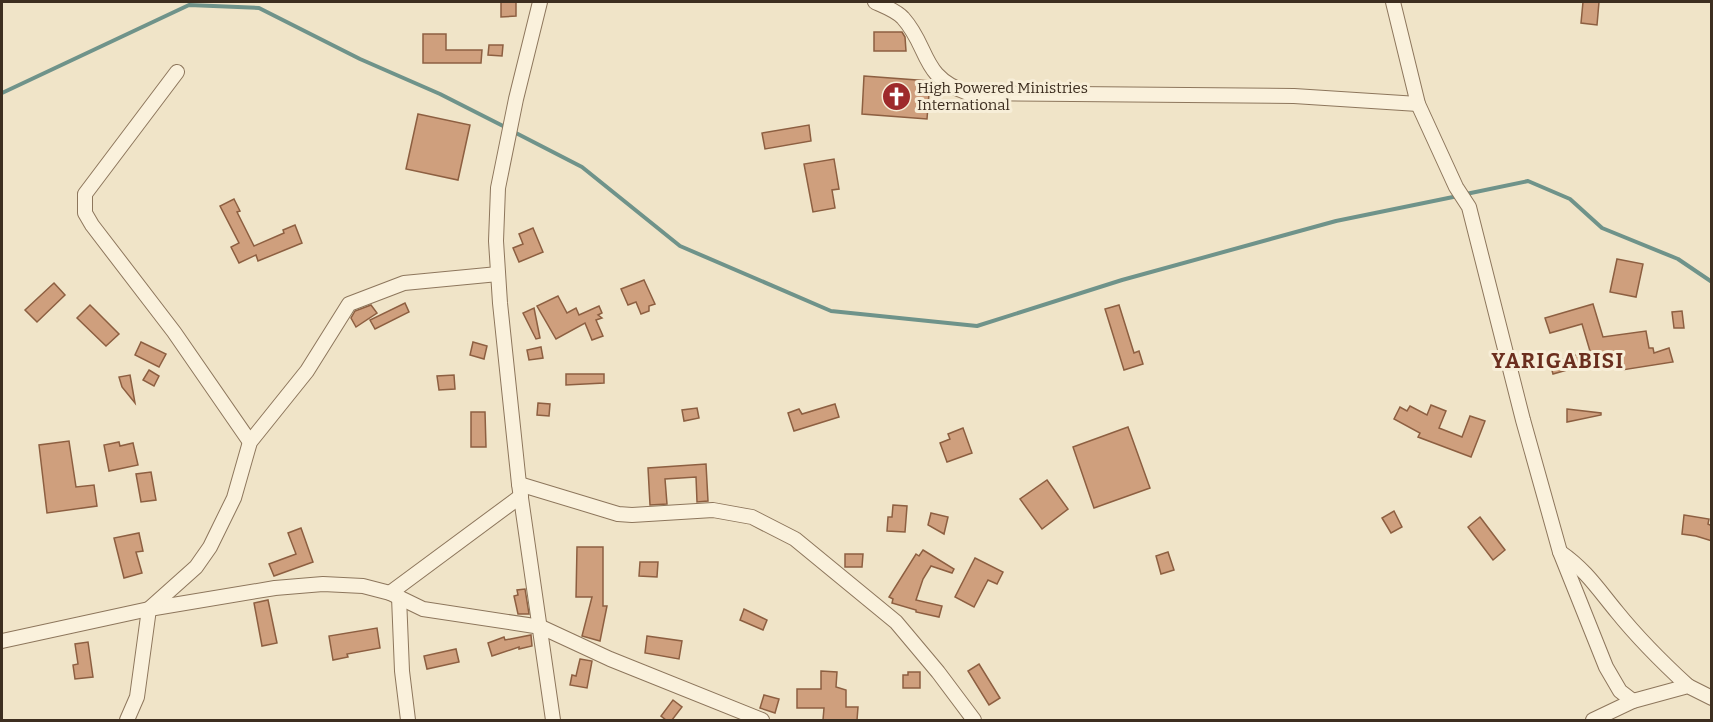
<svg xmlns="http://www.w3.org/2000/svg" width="1713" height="722" viewBox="0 0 1713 722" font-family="Bitter,serif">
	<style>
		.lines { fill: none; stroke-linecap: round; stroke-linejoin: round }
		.stream { stroke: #6f938a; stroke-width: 4 }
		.building { fill: #cf9f7d; stroke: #8d5f41; stroke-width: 1.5 }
		.street-casing { stroke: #8d765c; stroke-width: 16 }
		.street { stroke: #faf1dc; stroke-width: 14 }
		.labels { text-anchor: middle; stroke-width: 6; stroke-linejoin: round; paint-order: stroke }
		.poi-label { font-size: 15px; fill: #3d2e20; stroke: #f7eed8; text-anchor: start }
		.district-label { font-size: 21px; font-weight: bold; letter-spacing: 1.5px; fill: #6b2e1e; stroke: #f7eed8 }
	</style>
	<rect width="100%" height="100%" fill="#f0e4c8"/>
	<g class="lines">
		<g class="stream">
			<polyline points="2,93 189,5 259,8 360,59 440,94 507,128"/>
			<polyline points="514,132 582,167 680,246 831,311 977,326 1122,280 1336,221 1458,196"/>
			<polyline points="1466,194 1528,181 1570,199 1602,228 1678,259 1712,282"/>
		</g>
	</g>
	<g class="building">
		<polygon points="501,2 516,2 516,16 501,17"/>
		<polygon points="1583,2 1599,2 1597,25 1581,23"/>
		<polygon points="874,32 902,32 905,37 906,51 874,51"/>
		<polygon points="423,34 446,34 446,50 482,50 481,63 423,63"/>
		<polygon points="489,45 503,45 502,56 488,55"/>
		<polygon points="864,76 930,81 927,119 862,114"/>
		<polygon points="418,114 470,125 458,180 406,169"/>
		<polygon points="809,125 811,141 765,149 762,133"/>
		<polygon points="834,159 839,189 832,190 835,208 813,212 804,164"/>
		<polygon points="234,199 240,211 237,212 254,246 284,233 283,230 295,225 302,243 258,261 256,255 239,263 231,247 239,243 220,206"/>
		<polygon points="533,228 543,252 519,262 513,248 523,244 519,234"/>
		<polygon points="1617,259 1643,264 1636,297 1610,292"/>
		<polygon points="644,280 655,304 649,306 649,311 641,314 636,302 628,305 621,289"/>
		<polygon points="54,283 65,295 37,322 25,310"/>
		<polygon points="558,296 567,313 576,308 579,315 599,306 602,313 598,315 602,318 596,320 603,336 592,340 585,323 556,339 537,306"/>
		<polygon points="405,303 409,312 375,329 370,320"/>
		<polygon points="1593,304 1603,337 1646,331 1649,348 1653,348 1654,353 1669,348 1673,362 1622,370 1619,355 1553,374 1550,363 1590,351 1582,324 1550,333 1545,318"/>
		<polygon points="90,305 119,334 106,346 77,318"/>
		<polygon points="371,305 377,313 356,327 351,318 355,311"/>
		<polygon points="1119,305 1134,353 1139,351 1143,364 1124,370 1105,309"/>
		<polygon points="534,308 540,338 536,339 523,313"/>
		<polygon points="1682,311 1684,328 1674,328 1672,312"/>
		<polygon points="141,342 166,354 159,367 135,355"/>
		<polygon points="473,342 487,346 484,359 470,355"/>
		<polygon points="541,347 543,358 529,360 527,350"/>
		<polygon points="149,370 159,376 154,386 143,380"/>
		<polygon points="566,374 604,374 604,383 566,385"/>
		<polygon points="130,375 135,403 122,387 119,377"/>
		<polygon points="454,375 455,389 439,390 437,376"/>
		<polygon points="538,403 550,404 549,416 537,415"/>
		<polygon points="835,404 839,417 794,431 788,413 799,409 802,414"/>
		<polygon points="1431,405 1446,411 1439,428 1462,437 1470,416 1485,421 1471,457 1418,437 1420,433 1394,419 1400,407 1407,411 1410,406 1427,415"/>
		<polygon points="697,408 699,418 684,421 682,410"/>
		<polygon points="1567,409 1601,413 1601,415 1567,422"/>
		<polygon points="471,412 485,412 486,447 471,447"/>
		<polygon points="1128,427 1150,488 1094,508 1073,447"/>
		<polygon points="963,428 972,453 947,462 940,443 950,439 948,434"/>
		<polygon points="69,441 76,487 94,485 97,506 47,513 39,445"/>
		<polygon points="119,442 120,446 133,443 138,465 109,471 104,445"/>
		<polygon points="706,464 708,501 697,502 696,477 665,479 667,504 650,505 648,468"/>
		<polygon points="151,472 156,500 141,502 136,474"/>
		<polygon points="1047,480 1068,509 1042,529 1020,499"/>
		<polygon points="893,505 907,506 905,532 887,531 888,517 892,517"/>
		<polygon points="1394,511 1402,527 1391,533 1382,518"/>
		<polygon points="931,513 948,517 944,534 928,525"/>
		<polygon points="1684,515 1709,519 1708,524 1712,526 1712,541 1696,536 1682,534"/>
		<polygon points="1480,517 1505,550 1493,560 1468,527"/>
		<polygon points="301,528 313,562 274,576 269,564 296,554 288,533"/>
		<polygon points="139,533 143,551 136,552 142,573 124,578 114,538"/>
		<polygon points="577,547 603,547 603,606 607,606 600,641 582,636 592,597 576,597"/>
		<polygon points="923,550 954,569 952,573 931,566 923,579 916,600 942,606 939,617 916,612 916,610 892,603 893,599 889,597 916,554 919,556"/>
		<polygon points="1168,552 1174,570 1161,574 1156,556"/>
		<polygon points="845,554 863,554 862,567 845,567"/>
		<polygon points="975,558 1003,572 997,584 988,580 974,607 955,597"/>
		<polygon points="640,562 658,562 657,577 639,576"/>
		<polygon points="525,589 529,614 518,614 514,596 518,595 517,590"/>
		<polygon points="268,600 277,643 262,646 254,603"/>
		<polygon points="744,609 767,620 763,630 740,620"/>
		<polygon points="377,628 380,648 347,654 348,657 333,660 329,636"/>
		<polygon points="531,635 532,646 519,649 519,647 492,656 488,643 504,637 505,640"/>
		<polygon points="647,636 682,641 679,659 645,653"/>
		<polygon points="88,642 93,677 75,679 73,665 78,664 75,644"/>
		<polygon points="456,649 459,662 427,669 424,656"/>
		<polygon points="580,659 592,661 587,688 570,685 572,675 576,676"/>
		<polygon points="979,664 1000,698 989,705 968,671"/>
		<polygon points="821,671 837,672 836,687 846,690 846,707 858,707 857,720 823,720 824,708 797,708 797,689 821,689"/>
		<polygon points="908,672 920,672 920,688 903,688 903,675 908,675"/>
		<polygon points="764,695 779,699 775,713 760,708"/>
		<polygon points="673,700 682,707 672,720 666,720 661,716"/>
	</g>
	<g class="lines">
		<defs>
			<g id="street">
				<polyline points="540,2 516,99 498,188 496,241 500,303 519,484 553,720"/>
				<path d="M875 2C884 6 897 11 903 18 930 48 920 77 968 93L1294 96 1418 104"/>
				<polyline points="1393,2 1418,104 1456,187 1469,207 1523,420 1560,552 1606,667 1620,691 1633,701"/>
				<polyline points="177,72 85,194 85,213 92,225 174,332 250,442"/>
				<polyline points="519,484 618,514 632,515 713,510 752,517 795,539 896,622 938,672 974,720"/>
				<path d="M1560 552C1585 569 1598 589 1617 612 1638 638 1663 663 1688 686"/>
				<polyline points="390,593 521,496"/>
				<polyline points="399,597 402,671 408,720"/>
				<polyline points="2,641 149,609 275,588 323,584 363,586 390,593 423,609 541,627 610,659 762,720"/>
				<polyline points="127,720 137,697 149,609 196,567 210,547 234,498 250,442 307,371 349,304 404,283 498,274"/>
				<polyline points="1593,720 1633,701 1688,686 1712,698"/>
			</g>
		</defs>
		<use href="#street" class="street-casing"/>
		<use href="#street" class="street"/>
	</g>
	<defs>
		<symbol id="church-disc" viewBox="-11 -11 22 22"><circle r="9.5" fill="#9e2a2b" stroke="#f7eed8"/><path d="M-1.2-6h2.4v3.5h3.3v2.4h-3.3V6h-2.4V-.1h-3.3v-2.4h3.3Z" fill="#fff"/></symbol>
	</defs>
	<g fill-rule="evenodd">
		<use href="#church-disc" x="880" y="80" width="33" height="33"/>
	</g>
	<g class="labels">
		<g class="poi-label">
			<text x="917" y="93">High Powered Ministries<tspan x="917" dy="17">International</tspan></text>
		</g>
		<g class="district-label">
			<text x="1558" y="368">YARIGABISI</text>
		</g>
	</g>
	<rect width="1713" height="722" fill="none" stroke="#3d2e20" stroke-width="6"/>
</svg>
